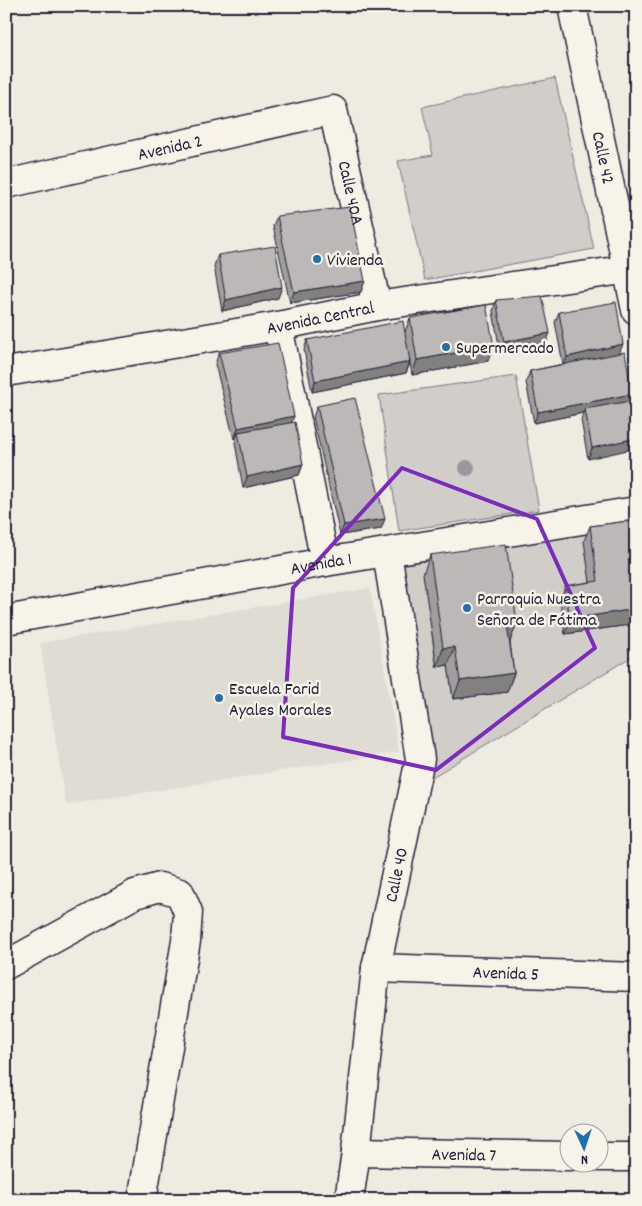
<svg xmlns="http://www.w3.org/2000/svg" width="642" height="1206" viewBox="0 0 642 1206" font-family="Dekko,sans-serif">
	<style>
		.built { fill: #dfdcd4 }
		.green { fill: #d1cdc9; stroke: #7a7882; fill-rule: evenodd }
		.lines { fill: none; stroke-linecap: round; stroke-linejoin: round }
		.minor-casing { stroke: #22223b; stroke-width: 31 }
		.minor { stroke: #f7f3e8; stroke-width: 28 }
		.tree { fill: #9b989d }
		.wall { fill: #a19e9d; stroke: #22223b }
		.shaded-wall { fill: #838180; stroke: #22223b }
		.building { fill: #bbb8b7; stroke: #22223b }
		.marked { fill: none; stroke: #7b2cbf; stroke-width: 4; stroke-linejoin: round }
		.poi-dot { fill: #1f6fb2; stroke: #f7f3e8; stroke-width: 2 }
		.labels { text-anchor: middle; stroke-width: 5; stroke-linejoin: round; paint-order: stroke }
		.street-label { font-size: 18px; fill: #22223b; stroke: #f7f3e8 }
		.poi-label { font-size: 18px; fill: #22223b; stroke: #f7f3e8; text-anchor: start }
	</style>
	<rect width="100%" height="100%" fill="#eeebe1"/>
	<filter id="ink" filterUnits="userSpaceOnUse"><feTurbulence type="fractalNoise" baseFrequency=".02" numOctaves="2"/><feDisplacementMap in="SourceGraphic" scale="10" xChannelSelector="R" yChannelSelector="G"/><feConvolveMatrix kernelMatrix="1 2 1 2 8 2 1 2 1" color-interpolation-filters="sRGB"/></filter>
	<g filter="url(#ink)">
		<polygon class="built" points="370,588 399,752 66,805 40,643"/>
		<g class="green">
			<polygon points="555,78 594,249 425,280 398,161 433,155 422,107"/>
			<polygon points="516,376 539,510 399,531 379,395"/>
			<path d="M636 520V654L429 779 397 560ZM499 563 510 642 501 644 507 691 453 699 448 665 436 666 424 574Z"/>
		</g>
		<g class="lines">
			<defs>
				<g id="minor">
					<path id="s1" d="M572 6 636 310"/>
					<path id="s2" d="M6 184 333 110 377 306"/>
					<polyline points="278,326 325,562"/>
					<path id="s3" d="M6 372 278 326 377 306 636 268"/>
					<path id="s4" d="M6 620 325 562 636 511"/>
					<polyline points="6,965 135,894 160,887 180,893 188,912 186,941 142,1200"/>
					<path id="s5" d="M376 968 636 977"/>
					<path id="s6" d="M356 1152 570 1156"/>
					<polyline points="600,1157 636,1157"/>
					<path id="s7" d="M349 1200 356 1152 376 968 420 759 387 553"/>
				</g>
			</defs>
			<use href="#minor" class="minor-casing"/>
			<use href="#minor" class="minor"/>
		</g>
		<circle class="tree" cx="467" cy="468" r="8"/>
		<g class="wall">
			<polygon points="277,216 361,292 290,303 273,226"/>
			<polygon points="218,255 278,298 222,311 214,266"/>
			<polygon points="496,300 546,343 500,352 493,311"/>
			<polygon points="559,312 620,353 632,394 630,401 588,459 581,420 583,413 534,423 526,382 530,371 563,364 555,322"/>
			<polygon points="410,318 488,361 412,375 410,363 406,373 312,392 304,350 307,340 405,332"/>
			<polygon points="219,353 294,416 291,423 303,464 299,475 243,488 235,443 236,438 234,439 215,364"/>
			<polygon points="317,406 381,529 340,535 313,417"/>
			<polygon points="636,520 636,624 565,634 560,601 565,586 590,582 584,541 590,526"/>
			<polygon points="430,555 510,642 514,673 507,692 453,699 448,665 437,667 423,574"/>
		</g>
		<g class="shaded-wall">
			<polygon points="365,281 361,292 290,303 294,292"/>
			<polygon points="282,287 278,298 222,311 226,300"/>
			<polygon points="550,333 546,343 500,352 504,342"/>
			<polygon points="623,344 619,354 563,367 567,357"/>
			<polygon points="494,346 488,361 412,375 417,360"/>
			<polygon points="410,362 406,373 312,392 315,381"/>
			<polygon points="632,394 628,404 585,409 583,413 534,423 538,412"/>
			<polygon points="294,416 290,426 238,432 236,438 234,439 238,428"/>
			<polygon points="636,438 636,448 588,459 592,448"/>
			<polygon points="303,464 299,475 243,488 247,477"/>
			<polygon points="385,519 381,529 340,535 344,525"/>
			<polygon points="636,609 636,624 565,634 570,619"/>
			<polygon points="517,623 510,642 501,644 507,625"/>
			<polygon points="455,647 448,665 437,667 443,648"/>
			<polygon points="514,673 507,692 453,699 460,681"/>
		</g>
		<g class="building">
			<polygon points="350,207 365,281 294,292 277,216"/>
			<polygon points="275,246 282,287 226,300 218,255"/>
			<polygon points="542,296 550,333 504,342 496,300"/>
			<polygon points="616,302 623,344 567,357 559,312"/>
			<polygon points="486,305 494,346 417,360 410,318"/>
			<polygon points="403,321 410,362 315,381 307,340"/>
			<polygon points="278,343 294,416 238,428 219,353"/>
			<polygon points="625,352 632,394 538,412 530,371"/>
			<polygon points="355,398 385,519 344,525 317,406"/>
			<polygon points="636,400 636,438 592,448 585,409"/>
			<polygon points="295,422 303,464 247,477 238,432"/>
			<polygon points="636,520 636,609 570,619 565,586 598,581 590,526"/>
			<polygon points="506,544 517,623 507,625 514,673 460,681 455,647 443,648 430,555"/>
		</g>
	</g>
	<path class="marked" d="M402 468 537 519 595 648 436 770 283 737 293 588Z"/>
	<g class="poi-dot">
		<circle cx="317" cy="259" r="5"/>
		<circle cx="446" cy="347" r="5"/>
		<circle cx="467" cy="608" r="5"/>
		<circle cx="219" cy="698" r="5"/>
	</g>
	<g class="labels">
		<g class="street-label">
			<text dy="6" stroke="none"><textPath href="#s2" startOffset="168">Avenida 2</textPath></text>
			<text dy="6" stroke="none"><textPath href="#s1" startOffset="155">Calle 42</textPath></text>
			<text dy="6" stroke="none"><textPath href="#s2" startOffset="420">Calle 40A</textPath></text>
			<text dy="6" stroke="none"><textPath href="#s3" startOffset="319">Avenida Central</textPath></text>
			<text dy="6" stroke="none"><textPath href="#s4" startOffset="320">Avenida 1</textPath></text>
			<text dy="6" stroke="none"><textPath href="#s7" startOffset="329">Calle 40</textPath></text>
			<text dy="6" stroke="none"><textPath href="#s5" startOffset="130">Avenida 5</textPath></text>
			<text dy="6" stroke="none"><textPath href="#s6" startOffset="108">Avenida 7</textPath></text>
		</g>
		<g class="poi-label">
			<text x="327" y="265">Vivienda</text>
			<text x="456" y="353">Supermercado</text>
			<text x="477" y="604">Parroquia Nuestra<tspan x="477" dy="21">Señora de Fátima</tspan></text>
			<text x="229" y="694">Escuela Farid<tspan x="229" dy="21">Ayales Morales</tspan></text>
		</g>
	</g>
	<rect width="642" height="1206" fill="none" stroke="#f7f3e8" stroke-width="25"/>
	<rect x="12" y="12" width="617" height="1181" fill="none" stroke="#22223b" stroke-width="2" filter="url(#ink)"/>
	<g transform="translate(584 1148) rotate(177)"><circle r="24" fill="#f7f3e8" stroke="#a29fa3"/>
	<path d="M0-4L9 19L0 12L-9 19Z" fill="#1f6fb2"/>
	<text y="-8" font-size="14" font-weight="bold" text-anchor="middle" fill="#22223b">N</text>
	</g>
</svg>
